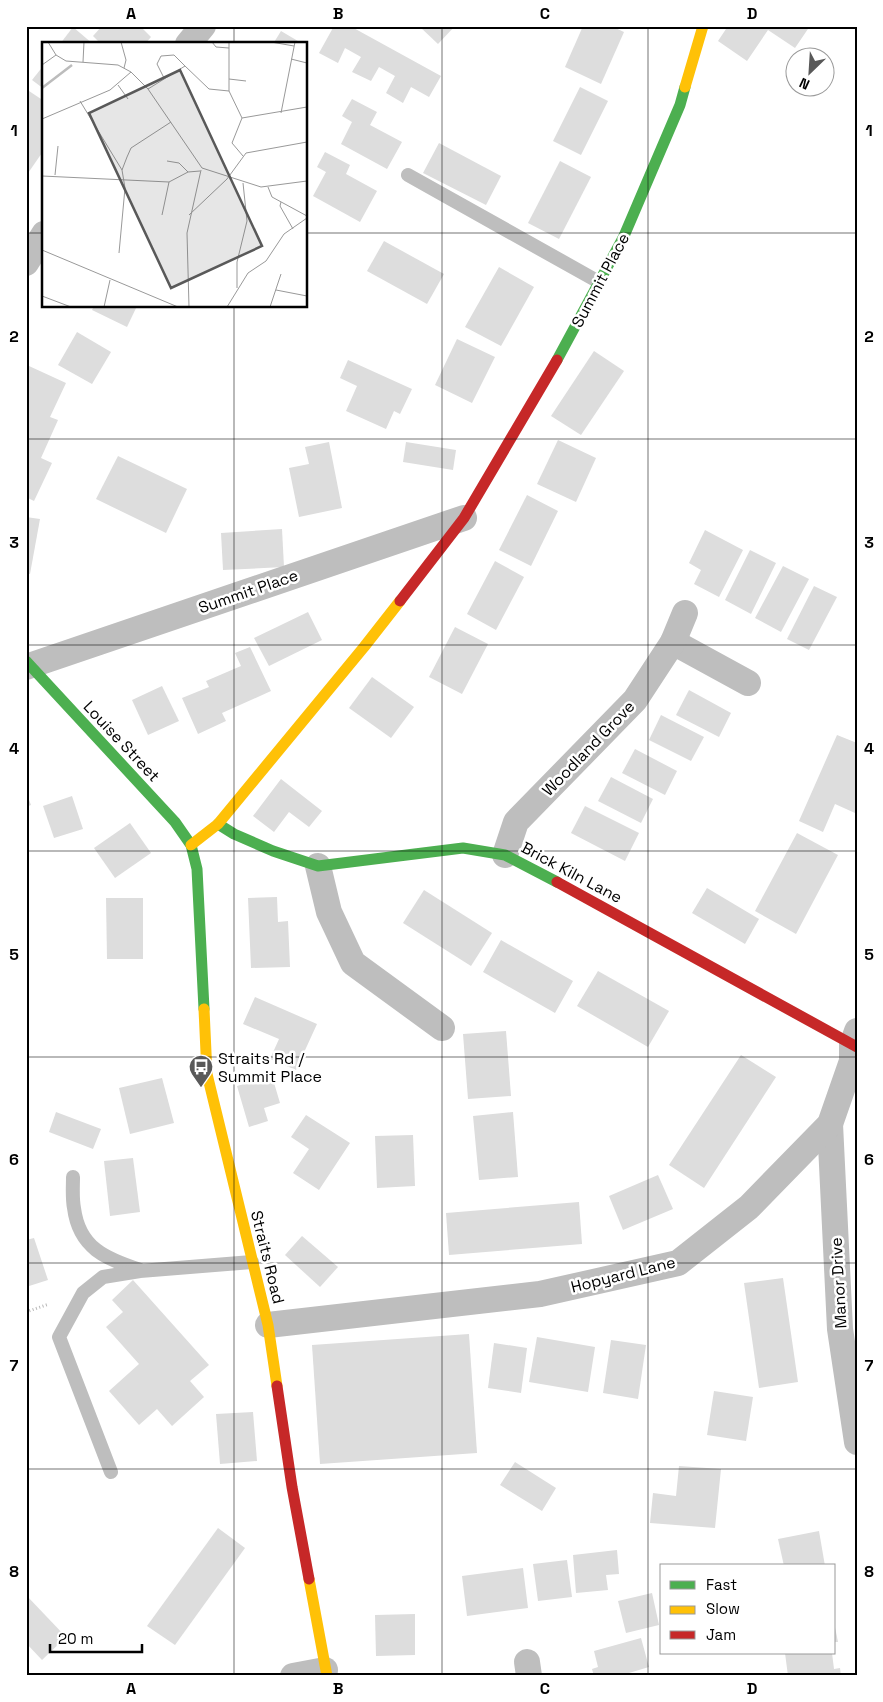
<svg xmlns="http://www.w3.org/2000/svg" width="883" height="1702" viewBox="0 0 883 1702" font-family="'Space Grotesk',sans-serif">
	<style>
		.building { fill: #ddd }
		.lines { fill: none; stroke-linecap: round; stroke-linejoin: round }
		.path { stroke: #b8b8b8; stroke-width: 3; stroke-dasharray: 1 2.5; stroke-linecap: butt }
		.lane { stroke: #bebebe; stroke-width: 14 }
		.street { stroke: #bebebe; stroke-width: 26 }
		.fast { stroke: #4caf50; stroke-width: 11 }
		.slow { stroke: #ffc107; stroke-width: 11 }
		.jam { stroke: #c62828; stroke-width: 11 }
		.grid { fill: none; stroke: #000; stroke-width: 1; stroke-opacity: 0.55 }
		.labels { text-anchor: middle; stroke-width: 5; stroke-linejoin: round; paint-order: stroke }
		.street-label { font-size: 16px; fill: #000; stroke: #fff }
		.poi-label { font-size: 16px; fill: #000; stroke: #fff; text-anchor: start }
		.inset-river { fill: none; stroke: #bcbcbc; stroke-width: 2.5 }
		.inset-road { fill: none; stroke: #999; stroke-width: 1 }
		.view { fill: #595959; fill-opacity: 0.15; stroke: #595959; stroke-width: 2.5 }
		.inset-edge { fill: none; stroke: #000; stroke-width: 2.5 }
		.neatline { fill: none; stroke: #000; stroke-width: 2 }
		.grid-label { font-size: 16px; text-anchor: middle; font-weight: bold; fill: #000 }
	</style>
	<rect width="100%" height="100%" fill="#fff"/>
	<g class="building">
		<polygon points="102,26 140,26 151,37 145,44 101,44 93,36"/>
		<polygon points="334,26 350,26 441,76 429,97 411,87 403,103 386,93 395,76 379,67 371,81 352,72 361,57 345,48 338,63 319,53"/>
		<polygon points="419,26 455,26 438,44"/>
		<polygon points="583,26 611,26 624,32 601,84 565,67"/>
		<polygon points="728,26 810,26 795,48 768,30 747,61 718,41"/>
		<polygon points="73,27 93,44 60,44"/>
		<polygon points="281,31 303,44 273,44"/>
		<polygon points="44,65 44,89 32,80"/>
		<polygon points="580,87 608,101 581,155 553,141"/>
		<polygon points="26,89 44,101 44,150 26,176"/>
		<polygon points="352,99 377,112 370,125 402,142 387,169 341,144 352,122 342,116"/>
		<polygon points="439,143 501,176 486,205 423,173"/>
		<polygon points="325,152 350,165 346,174 377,191 360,222 313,196 326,172 317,167"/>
		<polygon points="560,161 591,177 559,239 528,223"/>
		<polygon points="384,241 444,274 427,304 367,271"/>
		<polygon points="499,267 534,287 501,346 465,327"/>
		<polygon points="94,306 137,306 127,327 92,310"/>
		<polygon points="77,332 111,352 92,384 58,365"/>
		<polygon points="457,339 495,357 472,403 435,385"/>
		<polygon points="594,351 624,371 581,435 551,416"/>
		<polygon points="348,360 412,389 400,414 394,411 386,429 346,411 357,386 340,378"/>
		<polygon points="29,366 66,383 50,417 58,420 41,458 52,463 34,501 26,497 26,371"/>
		<polygon points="558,440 596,458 576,502 537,484"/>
		<polygon points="329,442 342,508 299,517 289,468 309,464 305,447"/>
		<polygon points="406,442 456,450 453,470 403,462"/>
		<polygon points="118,456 187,489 166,533 96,499"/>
		<polygon points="527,495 558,511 531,566 499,550"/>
		<polygon points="26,517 40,519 30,574 26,573"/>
		<polygon points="282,529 284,567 223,570 221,533"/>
		<polygon points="705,530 743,550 719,597 694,584 701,570 689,563"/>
		<polygon points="750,550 776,563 751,614 725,600"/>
		<polygon points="495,561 524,577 496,630 467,614"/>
		<polygon points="783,566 809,579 781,632 755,618"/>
		<polygon points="814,586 837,597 809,650 787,639"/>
		<polygon points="308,612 322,640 269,666 254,638"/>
		<polygon points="455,627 488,644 462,694 429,677"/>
		<polygon points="250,647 271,691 222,713 226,721 198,734 182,698 209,687 206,681 241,666 235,653"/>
		<polygon points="372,677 414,707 391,738 349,708"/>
		<polygon points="162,686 179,721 148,735 132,700"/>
		<polygon points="689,690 731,713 719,737 676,715"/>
		<polygon points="661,715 704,737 691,761 649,740"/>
		<polygon points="837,735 857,743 857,809 855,813 835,804 823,832 799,821"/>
		<polygon points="635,749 677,771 665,795 622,773"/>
		<polygon points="611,777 653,799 641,823 598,801"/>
		<polygon points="281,779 322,811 309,827 289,812 274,832 253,816"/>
		<polygon points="26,792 31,805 26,807"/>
		<polygon points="72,796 83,829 54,838 43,806"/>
		<polygon points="585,806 639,833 625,861 571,833"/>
		<polygon points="130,823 151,853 115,878 94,848"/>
		<polygon points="797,833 838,855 796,934 755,911"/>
		<polygon points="707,888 759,919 745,944 692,913"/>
		<polygon points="424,890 492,933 471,966 403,923"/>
		<polygon points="277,897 278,922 288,921 290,967 251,968 248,898"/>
		<polygon points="106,898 143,898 143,959 107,959"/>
		<polygon points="501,940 573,981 555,1013 483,972"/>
		<polygon points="598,971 669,1011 648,1047 577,1006"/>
		<polygon points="255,997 317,1024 296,1070 270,1059 279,1039 243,1024"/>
		<polygon points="506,1031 511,1096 468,1099 463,1034"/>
		<polygon points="741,1055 776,1077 704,1188 669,1165"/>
		<polygon points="272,1076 280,1103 264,1108 268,1121 249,1127 237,1086"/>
		<polygon points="162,1078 174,1123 130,1134 119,1088"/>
		<polygon points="56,1112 101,1129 93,1149 49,1132"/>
		<polygon points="513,1112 518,1177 479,1180 473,1116"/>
		<polygon points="306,1115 350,1143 319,1190 293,1173 309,1149 291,1137"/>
		<polygon points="413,1135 415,1186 377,1188 375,1136"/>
		<polygon points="133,1158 140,1212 110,1216 104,1161"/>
		<polygon points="658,1175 673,1209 623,1230 609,1196"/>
		<polygon points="579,1202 582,1244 449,1255 446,1213"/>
		<polygon points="302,1236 338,1267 320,1287 285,1255"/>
		<polygon points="34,1238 48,1280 26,1287 26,1240"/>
		<polygon points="783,1278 798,1382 759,1388 744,1283"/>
		<polygon points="133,1280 209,1365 190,1381 204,1397 172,1426 157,1409 139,1425 109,1391 139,1364 106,1327 123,1312 112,1300"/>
		<polygon points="469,1334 477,1453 320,1464 312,1345"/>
		<polygon points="537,1337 595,1347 588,1392 529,1382"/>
		<polygon points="611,1340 646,1345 638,1399 603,1393"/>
		<polygon points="494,1343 527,1348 521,1393 488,1388"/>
		<polygon points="714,1391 753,1397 746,1441 707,1435"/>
		<polygon points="253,1412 257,1461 220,1464 216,1414"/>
		<polygon points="515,1462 556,1488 542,1511 500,1485"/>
		<polygon points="679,1466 721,1469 715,1528 650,1523 653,1493 676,1496"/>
		<polygon points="218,1528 245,1548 175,1645 147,1626"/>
		<polygon points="819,1531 825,1566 784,1566 778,1539"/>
		<polygon points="617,1550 619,1574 606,1575 608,1590 576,1593 573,1555"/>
		<polygon points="567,1560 572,1597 538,1601 533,1564"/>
		<polygon points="523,1568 528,1608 467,1616 462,1576"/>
		<polygon points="652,1593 659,1625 626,1633 618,1601"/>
		<polygon points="26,1595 66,1637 42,1660 26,1643"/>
		<polygon points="415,1614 415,1655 376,1656 375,1615"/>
		<polygon points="834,1622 838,1642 834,1642"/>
		<polygon points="641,1638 649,1667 619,1676 594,1676 592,1669 598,1667 594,1651"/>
		<polygon points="785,1653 832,1653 834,1669 840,1668 841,1676 788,1676"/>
	</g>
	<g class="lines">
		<polyline class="path" points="26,1312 49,1304"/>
		<g class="lane">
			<polyline points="408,175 599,282"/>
			<path d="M73 1177C73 1187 72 1198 74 1208 79 1248 106 1259 140 1270"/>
			<polyline points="111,1472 59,1337 83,1293 103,1277 140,1271 252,1262"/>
		</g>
		<g class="street">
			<polyline points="188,44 203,26"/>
			<polyline points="26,263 44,234"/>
			<polyline points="673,642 748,683"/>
			<polyline points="26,667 464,518"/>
			<polyline points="505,855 516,822 635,700 673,642 685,613"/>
			<polyline points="318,866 329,912 353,963 442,1028"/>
			<polyline points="830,1124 840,1329 857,1442"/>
			<polyline points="268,1325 540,1294 678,1263 749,1207 830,1124 852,1061 852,1045 857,1031"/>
			<polyline points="527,1662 529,1676"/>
			<polyline points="293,1676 325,1670"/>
		</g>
		<g class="fast">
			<polyline points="557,360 624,236 680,105 685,87"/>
			<polyline points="26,661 175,822 191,845 197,869 204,1009"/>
			<polyline points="218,824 234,834 273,851 318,866 463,848 505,855 557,882"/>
		</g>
		<g class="slow">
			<polyline points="685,87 703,26"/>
			<polyline points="191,845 218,824 364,647 400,601"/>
			<polyline points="204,1009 207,1074 268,1325 277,1386"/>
			<polyline points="309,1579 327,1676"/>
		</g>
		<g class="jam">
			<polyline points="400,601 464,518 557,360"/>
			<polyline points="557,882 857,1047"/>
			<polyline points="277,1386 292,1487 309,1579"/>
		</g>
	</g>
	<path class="grid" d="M234 26V44M442 26V1676M648 26V1676M26 233H44M306 233H857M234 306V1676M26 439H857M26 645H857M26 851H857M26 1057H857M26 1263H857M26 1469H857"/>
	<defs>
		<symbol id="bus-pin" viewBox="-11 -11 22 30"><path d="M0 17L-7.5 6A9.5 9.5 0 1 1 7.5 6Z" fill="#595959" stroke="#fff"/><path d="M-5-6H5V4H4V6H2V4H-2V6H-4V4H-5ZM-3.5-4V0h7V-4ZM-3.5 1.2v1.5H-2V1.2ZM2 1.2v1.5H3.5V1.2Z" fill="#fff"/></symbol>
	</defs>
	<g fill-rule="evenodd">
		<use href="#bus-pin" x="187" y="1053" width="28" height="38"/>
	</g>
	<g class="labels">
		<g class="street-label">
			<text transform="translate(600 280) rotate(-62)" y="6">Summit Place</text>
			<text transform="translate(248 591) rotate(-19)" y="6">Summit Place</text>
			<text transform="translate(122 741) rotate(47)" y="6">Louise Street</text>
			<text transform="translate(588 748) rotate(-46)" y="6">Woodland Grove</text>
			<text transform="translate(572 872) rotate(28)" y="6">Brick Kiln Lane</text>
			<text transform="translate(268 1257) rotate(76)" y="6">Straits Road</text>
			<text transform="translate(623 1274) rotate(-14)" y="6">Hopyard Lane</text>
			<text transform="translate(838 1283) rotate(-93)" y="6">Manor Drive</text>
		</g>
		<g class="poi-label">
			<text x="218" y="1064">Straits Rd /<tspan x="218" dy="18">Summit Place</tspan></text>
		</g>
	</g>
	<g transform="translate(42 42)">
		<rect width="265" height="265" fill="#fff"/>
		<path class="inset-river" d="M0 46 30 23"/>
		<path class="inset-road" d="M6 0 14 13 24 19 76 23 89 30 106 47 160 126M79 0 84 18 82 26M170 0 174 5 187 6M187 0V49L200 76 190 101 201 114M229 0 252 4M249 17 265 21M41 20 42 0M0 23 14 13M122 36 115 22 119 14 132 13 143 24M187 37 204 39M76 43 86 57M106 47 143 24 167 47 187 49M38 59 80 128M239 71 253 0M200 76 265 65M0 77 68 48 89 30M125 119 137 121 146 130M160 126 219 145 265 139M13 133 16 104M0 134 127 140 146 130 158 129M226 145 230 155 265 174M239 160 238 164 251 187M120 173 127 140M147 173 185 137 204 111 265 100M0 208 136 265M77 211 83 146 80 128 85 115 89 106 129 80M195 246V220L205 179 201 141M234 248 265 254M0 254 29 265M62 265 68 238M147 265 145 191 159 128M185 265 206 231 224 219 242 192 265 176M228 265 239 232"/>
		<path class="view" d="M138 28 220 204 129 246 47 71Z"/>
		<rect width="265" height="265" class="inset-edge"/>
	</g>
	<rect width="883" height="1702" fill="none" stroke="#ffffff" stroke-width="55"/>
	<rect x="660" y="1564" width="175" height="90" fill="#ffffff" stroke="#999999"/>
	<rect x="670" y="1581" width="25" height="8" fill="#4caf50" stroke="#999999"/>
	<text x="706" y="1590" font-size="15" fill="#000000">Fast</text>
	<rect x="670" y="1606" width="25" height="8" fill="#ffc107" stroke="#999999"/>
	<text x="706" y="1614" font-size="15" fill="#000000">Slow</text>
	<rect x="670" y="1631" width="25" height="8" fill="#c62828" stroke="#999999"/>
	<text x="706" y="1640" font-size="15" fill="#000000">Jam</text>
	<g transform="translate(810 72) rotate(205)"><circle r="24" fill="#ffffff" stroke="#999999"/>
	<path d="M0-4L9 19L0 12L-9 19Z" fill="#595959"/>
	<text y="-8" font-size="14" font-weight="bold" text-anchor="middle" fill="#000000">N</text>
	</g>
	<path d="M50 1644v8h92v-8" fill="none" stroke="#000000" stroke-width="2.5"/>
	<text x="58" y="1644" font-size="15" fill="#000000" stroke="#ffffff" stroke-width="4" paint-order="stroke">20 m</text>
	<rect x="28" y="28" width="828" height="1646" class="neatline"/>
	<g class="grid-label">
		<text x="131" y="19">A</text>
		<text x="338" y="19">B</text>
		<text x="545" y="19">C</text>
		<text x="752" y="19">D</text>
		<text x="14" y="136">1</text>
		<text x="869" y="136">1</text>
		<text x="14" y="342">2</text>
		<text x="869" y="342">2</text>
		<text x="14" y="548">3</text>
		<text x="869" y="548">3</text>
		<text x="14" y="754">4</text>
		<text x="869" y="754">4</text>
		<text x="14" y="960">5</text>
		<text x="869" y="960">5</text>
		<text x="14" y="1165">6</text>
		<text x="869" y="1165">6</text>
		<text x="14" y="1371">7</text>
		<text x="869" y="1371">7</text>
		<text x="14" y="1577">8</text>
		<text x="869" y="1577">8</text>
		<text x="131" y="1694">A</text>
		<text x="338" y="1694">B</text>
		<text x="545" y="1694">C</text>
		<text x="752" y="1694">D</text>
	</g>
</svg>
